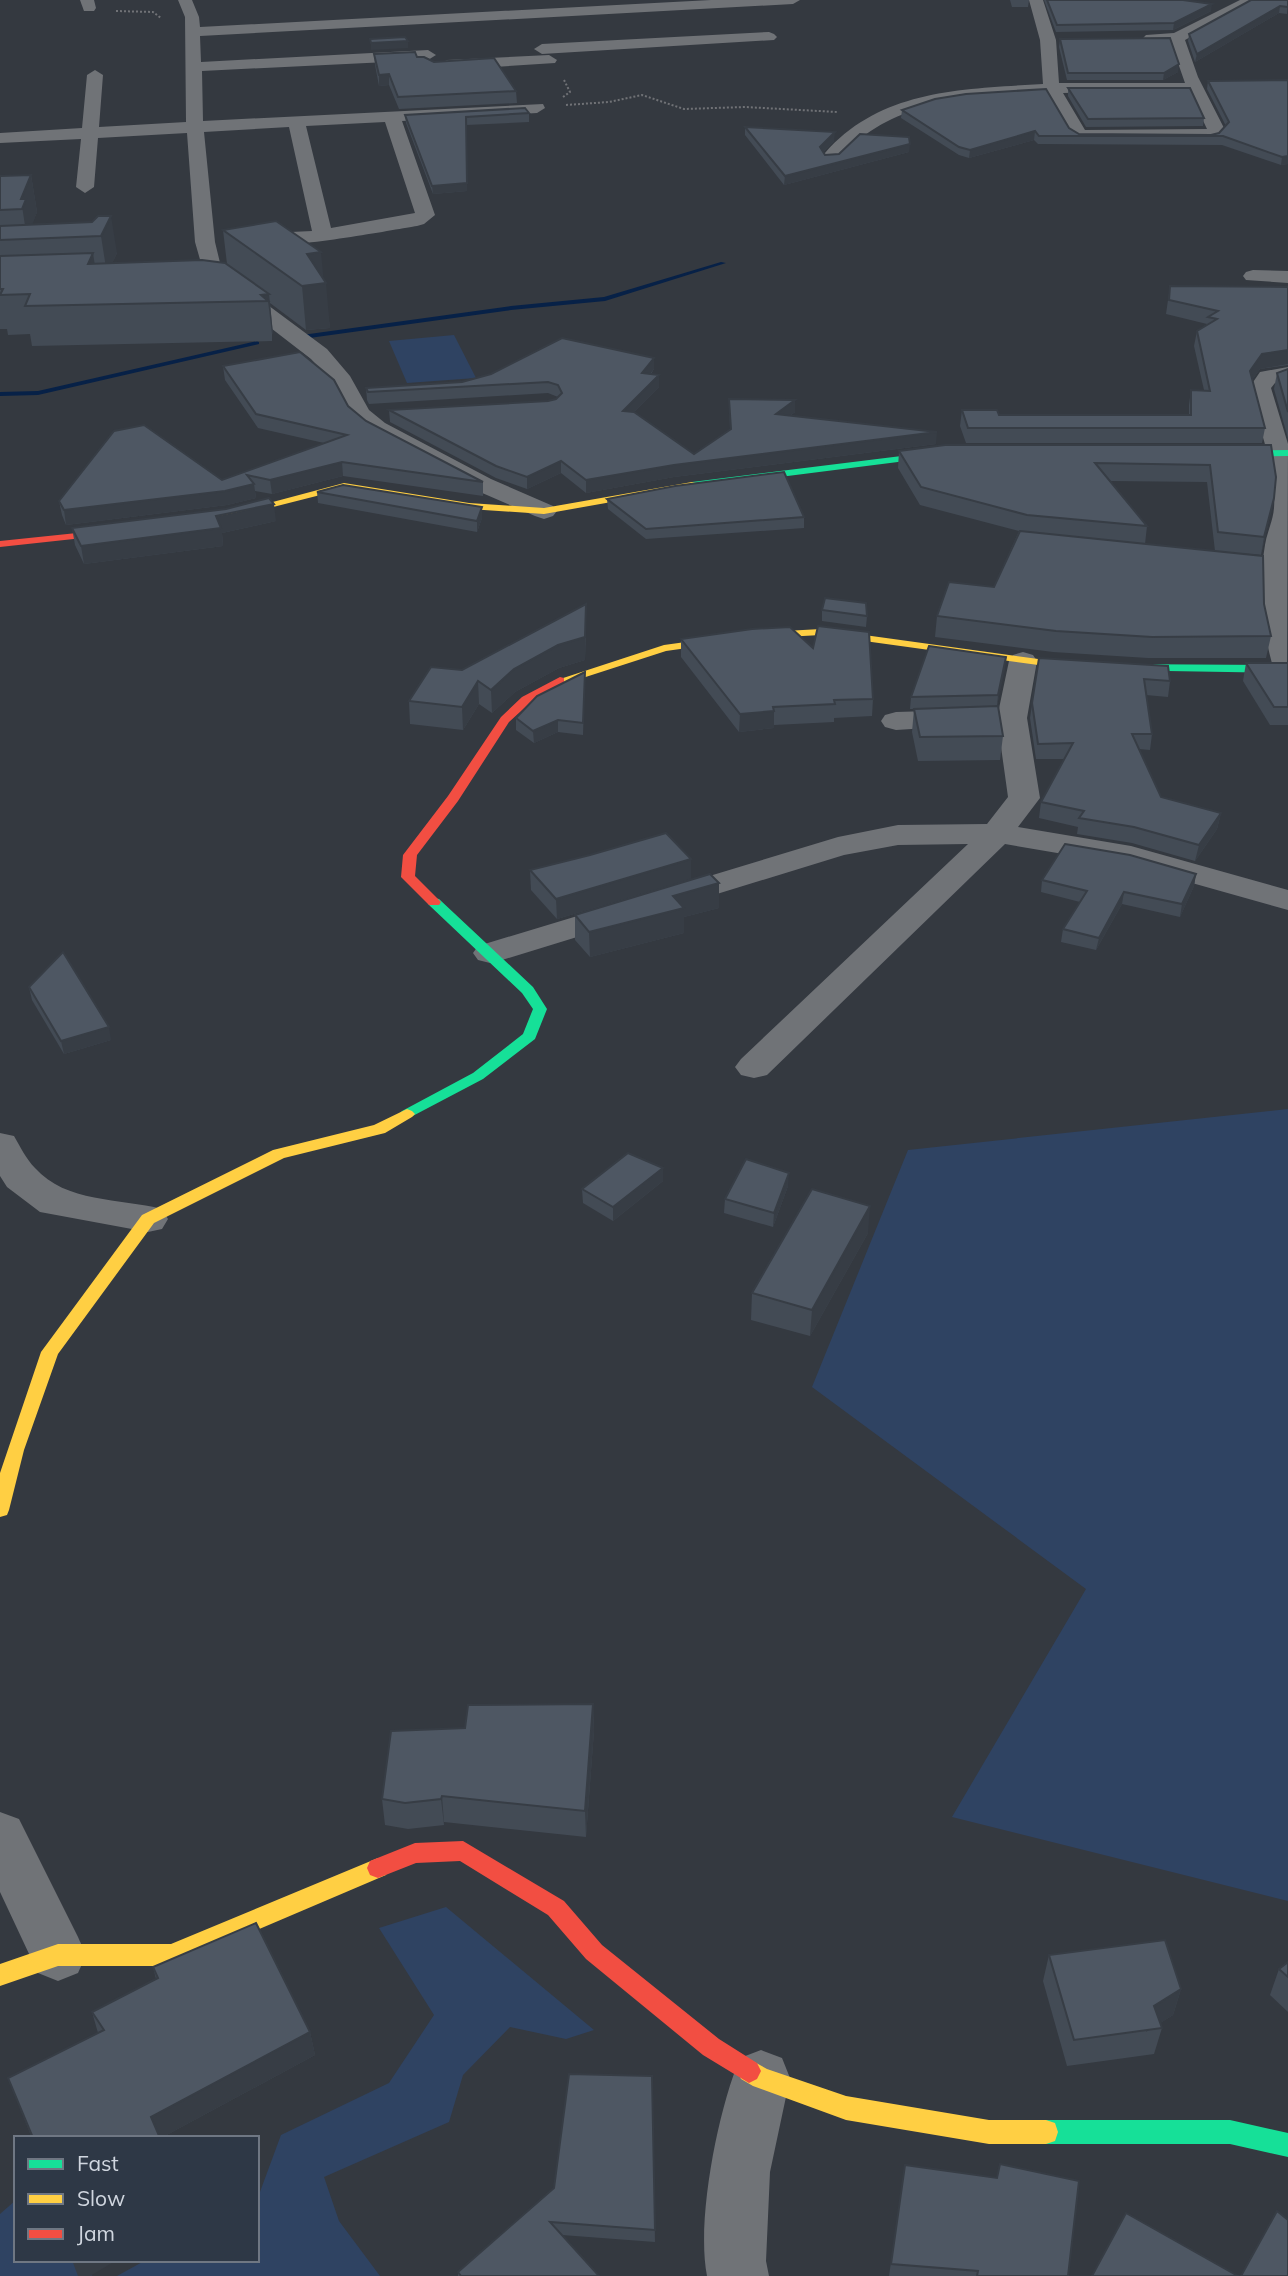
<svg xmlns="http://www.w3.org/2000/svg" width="1288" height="2276" viewBox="0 0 1288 2276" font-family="Mulish,sans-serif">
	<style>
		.green { fill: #2f4362 }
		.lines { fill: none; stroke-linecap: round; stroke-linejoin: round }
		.stream { fill: #072147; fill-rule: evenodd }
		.path { stroke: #707276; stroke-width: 2; stroke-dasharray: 2 2; stroke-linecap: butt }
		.street { fill: #707377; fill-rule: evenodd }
		.fast { fill: #16e098; fill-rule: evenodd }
		.slow { fill: #ffcf43; fill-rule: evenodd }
		.jam { fill: #f24e42; fill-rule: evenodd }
		.wall { fill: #434b55 }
		.shaded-wall { fill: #373d45 }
		.building { fill: #4e5763; stroke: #373d45; stroke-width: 2 }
	</style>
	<rect width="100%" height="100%" fill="#343940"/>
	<g class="green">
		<polygon points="454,335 476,378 407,383 389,341"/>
		<polygon points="1288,1109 1288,1901 952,1817 1086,1589 812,1387 908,1150"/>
		<polygon points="446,1907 594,2030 566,2039 510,2027 463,2075 449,2122 324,2177 339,2221 380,2276 117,2276 146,2260 257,2260 257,2200 281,2135 389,2083 434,2015 379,1928"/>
		<polygon points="16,2200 16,2260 79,2260 92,2276 0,2276 0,2214"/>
	</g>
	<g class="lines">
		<g class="stream">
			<polygon points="721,262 726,263 605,301 511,310 302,339 299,337 302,335 511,306 604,297"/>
			<polygon points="257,341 259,342 259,344 38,395 0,396 0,392 38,391"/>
		</g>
		<g class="path">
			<polyline points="116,11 153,12 161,18"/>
			<polyline points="563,97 570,92 564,80"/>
			<polyline points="566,105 609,102 642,95 684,109 745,107 837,112"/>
		</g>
		<g class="street">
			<polygon points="80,0 94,0 96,8 94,11 84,11"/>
			<path d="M178 0H192L199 17 200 27 711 0H800L793 4 200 36 201 62 428 50 436 55 428 60 202 71 203 121 543 104 545 108 537 113 402 121 435 215 424 224 417 226C391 230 252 257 239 240L249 234 312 231 289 127 204 132 215 242 222 271 327 349 350 376 369 410 385 423 491 479 553 506 557 511 553 516 544 519 535 516 473 489 369 433 352 419 332 383 311 359 205 277 195 242 187 133 98 138 94 187 85 193 76 187 81 139 0 143V133L82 128 87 75 95 70 103 75 99 127 186 122 185 17ZM385 122 415 213 331 228 306 126Z"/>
			<path d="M1029 0H1043L1056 40 1059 83H1185L1171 43 1146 41 1143 38 1146 35 1174 33 1240 0H1258L1185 40 1198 77 1225 130 1216 140 1210 141 1079 140 1070 135 1047 94C969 98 892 97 837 161H825L822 157 825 153C881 89 963 89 1043 84L1040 40ZM1106 92 1190 93 1207 129 1085 130 1063 93Z"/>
			<polygon points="769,32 774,34 777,37 774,40 542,54 534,49 542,44"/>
			<polygon points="549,55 557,60 555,63 447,70 439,65 447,60"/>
			<polygon points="1253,270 1288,271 1288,283 1246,280 1243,276 1246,272"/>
			<path d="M1288 367V381L1275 383 1271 388 1288 444 1287 676 1277 673 1273 667C1262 628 1258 585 1265 545 1267 532 1273 521 1274 508 1277 468 1258 427 1249 388L1260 372Z"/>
			<polygon points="1023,652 1033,655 1037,661 1027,718 1040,798 1018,827 1131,846 1288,890 1288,910 1128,865 1005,844 767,1075 754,1078 741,1075 735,1067 741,1059 968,844 898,845 844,855 502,960 490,963 478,960 473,953 478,946 838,837 898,825 987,824 1008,797 997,718 1009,661 1013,655"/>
			<polygon points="964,710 974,713 979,719 974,725 896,730 885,727 881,721 885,715 896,712"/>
			<path d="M0 1133 14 1136C20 1146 26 1159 35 1168 66 1203 120 1198 162 1209L168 1219 162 1229 148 1232 40 1212 7 1187 0 1176Z"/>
			<polygon points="0,1812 19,1819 78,1937 86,1955 78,1973 58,1981 38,1973 0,1892"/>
			<path d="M761 2050 782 2058 790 2078 770 2172 766 2261 769 2276H707C696 2221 718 2110 740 2058Z"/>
		</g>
		<g class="fast">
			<polygon points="950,450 955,453 953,455 692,488 687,485 692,482"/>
			<polygon points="1288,450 1288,456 1220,457 1215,454 1220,451"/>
			<polygon points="1112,664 1288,665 1288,673 1108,670 1108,666"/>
			<polygon points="434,898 439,899 533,987 547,1009 535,1039 483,1079 407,1119 402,1117 399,1114 402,1111 473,1073 523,1034 533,1009 522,993 429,905 427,902 429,899"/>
			<polygon points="1046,2120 1230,2120 1288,2133 1288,2157 1230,2144 1046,2144 1037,2141 1034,2132 1037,2123"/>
		</g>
		<g class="slow">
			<polygon points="692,482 696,483 696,487 544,514 469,509 344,489 222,520 217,517 344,483 469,503 544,508"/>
			<polygon points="821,629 1053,661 1112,664 1118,668 1112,672 1053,667 821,635 751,639 666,651 564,684 556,684 554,681 664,645 751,633"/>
			<polygon points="407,1109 412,1111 415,1114 412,1117 385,1133 284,1158 154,1223 58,1354 24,1450 9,1510 7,1515 0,1517 0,1473 41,1352 142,1215 273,1150 374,1125"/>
			<polygon points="378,1858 386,1861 389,1868 386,1875 172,1966 58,1966 0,1986 0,1964 58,1944 171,1944"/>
			<polygon points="749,2059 767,2069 846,2096 989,2120 1046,2120 1055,2123 1058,2132 1055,2141 1046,2144 989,2144 846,2120 753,2086 741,2079 737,2071 741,2063"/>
		</g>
		<g class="jam">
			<polygon points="125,528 129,529 129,533 0,547 0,541"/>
			<polygon points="560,677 564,678 564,684 530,703 509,722 458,801 417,855 415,876 441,902 439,905 429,905 401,877 403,855 448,796 501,717 522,697"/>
			<polygon points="463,1841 564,1901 602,1945 719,2039 757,2063 761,2071 757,2079 749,2083 703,2055 586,1959 548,1915 460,1861 416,1863 378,1878 370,1875 367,1868 370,1861 415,1843"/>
		</g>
	</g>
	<g class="wall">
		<polygon points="1010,0 1029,0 1028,7 1012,7"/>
		<polygon points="1044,0 1183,0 1211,11 1173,30 1056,32"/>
		<polygon points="1288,0 1287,14 1279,13 1195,62 1188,41 1189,34"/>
		<polygon points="1060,39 1178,72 1163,80 1067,80 1059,47"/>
		<polygon points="374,54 417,57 434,62 516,91 517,103 399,109 389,85 379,86 375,65"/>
		<polygon points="1288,80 1288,164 1281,165 1222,145 1038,144 1034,140 969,158 959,155 901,118 902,110 1069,128 1079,134 1211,135 1219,133 1226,126 1207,89 1208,81"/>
		<polygon points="1068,88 1204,118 1203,126 1086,127 1068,96"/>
		<polygon points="529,113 529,122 466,125 467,191 433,194 406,123 405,115"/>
		<polygon points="745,127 834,141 823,152 825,155 909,152 784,185 745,135"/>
		<polygon points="31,175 37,212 32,224 92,222 117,253 112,263 227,264 223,230 323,279 330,328 306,330 270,303 273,334 272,334 272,341 32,346 30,334 8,335 7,329 0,329 0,176"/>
		<polygon points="1170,286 1288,287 1288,365 1260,369 1252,380 1265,428 1262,443 966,443 960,426 962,410 999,415 1189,415 1189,405 1191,390 1204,390 1194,346 1197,331 1207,324 1166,314"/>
		<polygon points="223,366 348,406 366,421 483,482 483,496 343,476 272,494 255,491 256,498 227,505 66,525 62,515 59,501 222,480 324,443 258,428 225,380"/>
		<polygon points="654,369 651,374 659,387 634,412 694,454 730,430 729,399 795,412 790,416 936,444 674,477 586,493 561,473 527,489 496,478 390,422 389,410 548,401 556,399 558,397 548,393 369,404 367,400 366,388"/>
		<polygon points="1288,369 1288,438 1274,389 1277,373"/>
		<polygon points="1271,445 1274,498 1261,555 1215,551 1207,482 1110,481 1147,526 1145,544 1264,604 1271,636 1266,658 1148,658 1053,652 935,637 937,616 994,587 1019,531 920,505 898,468 899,451"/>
		<polygon points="317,492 482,507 482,518 477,532 318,503"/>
		<polygon points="607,499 804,517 804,528 646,539 608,509"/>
		<polygon points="276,521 222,533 223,546 84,564 75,545 72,528"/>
		<polygon points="822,610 867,616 866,627 822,621"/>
		<polygon points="586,626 585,660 559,668 515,692 492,713 479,704 463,730 410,724 409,701 462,670"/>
		<polygon points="681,639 813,648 873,699 872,716 834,718 834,722 774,725 774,728 739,732 681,657"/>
		<polygon points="1006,657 997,706 1003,736 1000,760 918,761 912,732 914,709 910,709 911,697"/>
		<polygon points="1039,658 1170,681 1168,697 1146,695 1152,734 1150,750 1139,749 1161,797 1221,813 1217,829 1195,861 1132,843 1077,834 1078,827 1039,818 1041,802 1064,759 1036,759 1030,718"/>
		<polygon points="1246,663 1288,663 1288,725 1270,725 1243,681"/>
		<polygon points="585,672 583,735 558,732 534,743 516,730 516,718"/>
		<polygon points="691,859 691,879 557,919 531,890 530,870"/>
		<polygon points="1196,874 1194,886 1180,917 1122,904 1096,950 1061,942 1063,929 1080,902 1041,892 1042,880"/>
		<polygon points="719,883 719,908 684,917 684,933 590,957 575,940 575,915"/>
		<polygon points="29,987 111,1040 64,1054 32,1000"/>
		<polygon points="663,1181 613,1221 583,1203 582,1189"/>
		<polygon points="788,1186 773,1227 724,1213 725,1199"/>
		<polygon points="868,1233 810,1336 751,1320 752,1293"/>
		<polygon points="593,1704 594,1731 586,1837 444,1822 444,1825 408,1829 385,1825 382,1799 465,1728"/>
		<polygon points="1049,1955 1181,1989 1173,2015 1160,2023 1162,2028 1154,2054 1067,2066 1043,1981"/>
		<polygon points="1288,1962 1288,2012 1270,1995 1279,1969"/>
		<polygon points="153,1967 310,2032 315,2055 161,2138 32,2138 8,2078 98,2033 92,2012 156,1979"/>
		<polygon points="652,2076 655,2242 562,2235 599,2276 458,2276 458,2272 554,2188"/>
		<polygon points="1000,2164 1068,2276 889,2276 905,2165 997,2178"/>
	</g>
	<g class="shaded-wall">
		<polygon points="1212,4 1211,11 1173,30 1174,23"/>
		<polygon points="1280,6 1279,13 1195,62 1197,54"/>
		<polygon points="408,41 408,48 371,50 371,43"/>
		<polygon points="1179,64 1178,72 1163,80 1164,73"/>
		<polygon points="389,74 389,85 379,86 379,75"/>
		<polygon points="466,125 467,191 433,194 432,186"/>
		<polygon points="1035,131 1034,140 969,158 970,150"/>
		<polygon points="835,132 834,141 820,155 820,147"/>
		<polygon points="910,144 909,152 784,185 785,176"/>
		<polygon points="1288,156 1288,164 1281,165 1282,157"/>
		<polygon points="31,175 37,212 27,239 21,199"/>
		<polygon points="111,216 117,253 107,274 101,236"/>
		<polygon points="321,252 324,284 326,283 330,328 306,330 302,286 307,254"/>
		<polygon points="93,253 99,292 88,264"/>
		<polygon points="269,294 273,334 272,334 268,301 261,295"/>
		<polygon points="1288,350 1288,364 1260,369 1247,387 1250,371 1262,354"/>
		<polygon points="654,358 654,369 642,384 642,373"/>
		<polygon points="659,375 659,387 623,423 623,411"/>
		<polygon points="795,400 795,412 776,426 776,414"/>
		<polygon points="937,432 936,444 674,477 586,493 586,480 674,465"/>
		<polygon points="561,461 561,473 527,489 527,477"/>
		<polygon points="342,462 343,476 272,494 270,480"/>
		<polygon points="254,484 256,498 227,505 66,525 64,510"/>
		<polygon points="1274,498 1270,516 1261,555 1264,537"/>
		<polygon points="274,504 276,521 222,533 223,546 84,564 81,546"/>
		<polygon points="482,507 482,518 477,532 477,521"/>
		<polygon points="586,604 585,660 559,668 515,692 492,713 491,690 514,669 558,645"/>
		<polygon points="1006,657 1005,669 997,706 998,695"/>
		<polygon points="478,681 479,704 463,730 462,707"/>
		<polygon points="774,711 774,728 739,732 740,714"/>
		<polygon points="558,720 558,732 534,743 533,731"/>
		<polygon points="1221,813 1217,829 1195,861 1199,845"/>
		<polygon points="691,859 691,879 557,919 556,899"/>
		<polygon points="1196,874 1194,886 1180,917 1182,904"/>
		<polygon points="719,883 719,908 684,917 684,933 590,957 589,932 673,896"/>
		<polygon points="1124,892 1122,904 1096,950 1099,938"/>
		<polygon points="109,1027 111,1040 64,1054 61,1041"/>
		<polygon points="663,1168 663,1181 613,1221 613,1207"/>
		<polygon points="789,1173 788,1186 773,1227 774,1213"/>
		<polygon points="870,1206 868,1233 810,1336 812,1310"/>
		<polygon points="593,1704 594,1731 586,1837 585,1811"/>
		<polygon points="442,1796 444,1822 444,1825 441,1799"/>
		<polygon points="1181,1989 1173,2015 1146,2032 1154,2006"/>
		<polygon points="310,2032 315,2055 161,2138 157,2138 151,2117"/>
		<polygon points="72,2260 117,2260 90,2276 78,2276"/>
	</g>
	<g class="building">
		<polygon points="1047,0 1183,0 1212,4 1174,23 1057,25"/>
		<polygon points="1251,0 1288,0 1288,7 1280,6 1197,54 1189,34"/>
		<polygon points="405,37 408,41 371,43 370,39"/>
		<polygon points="1170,38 1179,64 1164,73 1068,73 1060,39"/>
		<polygon points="415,52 417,57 424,57 434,62 494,58 516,91 398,97 389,74 379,75 374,54"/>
		<polygon points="1288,80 1288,156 1282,157 1223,136 1039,136 1035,131 970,150 959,147 902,110 935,99 966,94 1046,89 1069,128 1079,134 1211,135 1219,133 1229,122 1208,81"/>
		<polygon points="1068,88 1190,88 1204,118 1088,119"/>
		<polygon points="525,108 529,113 466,117 467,183 432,186 405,115"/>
		<polygon points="745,127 835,132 820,147 825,155 839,154 860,134 909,137 910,144 785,176"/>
		<polygon points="31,175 21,199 26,199 22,209 0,210 0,176"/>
		<polygon points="98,216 111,216 101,236 0,240 0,226 92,222"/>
		<polygon points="276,221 321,252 307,254 326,283 302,286 223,230"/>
		<polygon points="93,253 88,264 202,260 225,263 269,294 261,295 268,301 25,306 30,294 0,295 3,289 0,289 0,256"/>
		<polygon points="1170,286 1288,287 1288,350 1262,354 1250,371 1265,428 968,428 962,410 997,410 999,415 1191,415 1191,390 1210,391 1197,331 1217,319 1208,317 1218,311 1169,300"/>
		<polygon points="562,338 654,358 642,373 659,375 623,411 634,412 694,454 731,429 729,399 795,400 776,414 937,432 674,465 586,480 561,461 527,477 496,466 389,410 548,401 556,399 562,393 558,385 548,382 368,392 366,388 462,382 491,374"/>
		<polygon points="300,352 334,380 348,406 366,421 483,482 342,462 270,480 247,475 254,484 225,491 64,510 59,501 114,431 144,425 222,480 347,435 256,414 223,366"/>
		<polygon points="1288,369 1288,412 1277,373"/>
		<polygon points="945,445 1271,445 1276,477 1274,498 1264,537 1218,532 1210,465 1095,463 1147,526 1027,515 921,487 899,451"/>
		<polygon points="784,472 804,517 646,529 607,499 675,486"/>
		<polygon points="343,485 482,507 477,521 317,492"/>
		<polygon points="269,498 274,504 216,516 221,528 81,546 72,528 226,509"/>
		<polygon points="1020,531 1263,556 1264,604 1271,636 1152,637 1056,631 937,616 949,582 994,587"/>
		<polygon points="825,598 866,603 867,616 822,610"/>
		<polygon points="586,604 585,637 558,645 514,669 491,690 478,681 462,707 409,701 431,667 462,670"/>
		<polygon points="818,626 869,632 873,699 834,700 835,704 773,707 774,711 740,714 681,639 752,629 790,627 813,648"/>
		<polygon points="929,646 1006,657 998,695 911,697"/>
		<polygon points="1039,658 1168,666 1170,681 1144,679 1152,734 1132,734 1161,797 1221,813 1199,845 1134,827 1079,818 1084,811 1041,802 1073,743 1038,744 1032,703"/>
		<polygon points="1246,663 1288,663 1288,707 1274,707"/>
		<polygon points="585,672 583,723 558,720 533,731 516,718 537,696"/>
		<polygon points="998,706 1003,736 920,737 914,709"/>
		<polygon points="666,833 691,859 556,899 530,870 590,855"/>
		<polygon points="1065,844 1130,855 1196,874 1182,904 1124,892 1099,938 1063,929 1087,891 1042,880"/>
		<polygon points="710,874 719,883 673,896 684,908 589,932 575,915"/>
		<polygon points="63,952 109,1027 61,1041 29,987"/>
		<polygon points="628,1153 663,1168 613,1207 582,1189"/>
		<polygon points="746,1159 789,1173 774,1213 725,1199"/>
		<polygon points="812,1189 870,1206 812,1310 752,1293"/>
		<polygon points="593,1704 585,1811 442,1796 441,1799 405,1803 382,1799 391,1731 465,1728 468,1705"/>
		<polygon points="256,1923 310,2032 151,2117 160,2138 33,2138 8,2078 104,2030 92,2012 158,1978 153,1967"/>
		<polygon points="1165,1940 1181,1989 1154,2006 1162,2028 1074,2040 1049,1955"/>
		<polygon points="1288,1962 1288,1977 1279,1969"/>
		<polygon points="569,2074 652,2076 655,2230 550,2222 599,2276 461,2276 458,2272 554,2188"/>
		<polygon points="1000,2164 1079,2181 1068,2276 977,2276 978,2271 891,2264 905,2165 997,2178"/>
		<polygon points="1277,2211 1288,2220 1288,2276 1241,2276"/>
		<polygon points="1126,2213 1238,2276 1092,2276"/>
	</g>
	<rect x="14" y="2136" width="245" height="126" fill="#2e3846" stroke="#6f7783" stroke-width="2"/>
	<rect x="28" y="2159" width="35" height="10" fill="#16e098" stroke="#6f7783" stroke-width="2"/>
	<text x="77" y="2171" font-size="21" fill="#d0d6df">Fast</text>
	<rect x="28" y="2194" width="35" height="10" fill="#ffcf43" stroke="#6f7783" stroke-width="2"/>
	<text x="77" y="2206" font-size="21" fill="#d0d6df">Slow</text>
	<rect x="28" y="2229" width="35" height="10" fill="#f24e42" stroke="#6f7783" stroke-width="2"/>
	<text x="77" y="2241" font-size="21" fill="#d0d6df">Jam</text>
</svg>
